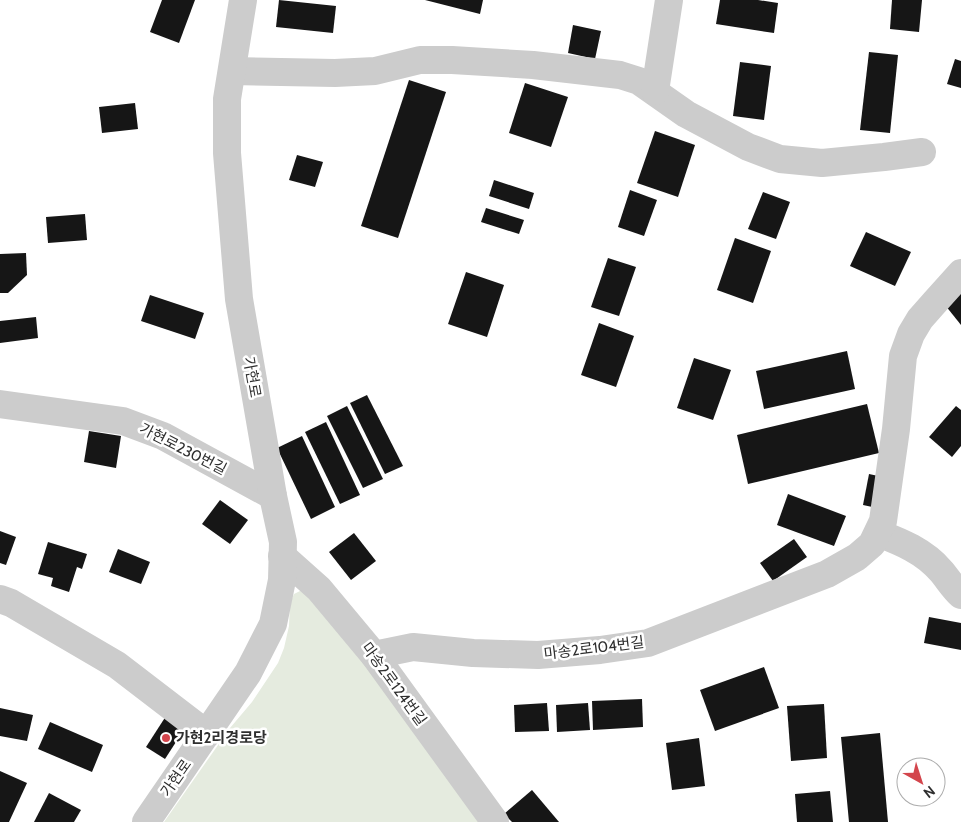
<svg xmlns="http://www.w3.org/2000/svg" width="961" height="822" viewBox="0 0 961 822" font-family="Cabin,'Noto Sans KR',sans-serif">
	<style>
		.green { fill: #e5ebdf }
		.building { fill: #161616 }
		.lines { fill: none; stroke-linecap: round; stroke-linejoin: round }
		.minor { stroke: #ccc; stroke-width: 28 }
		.poi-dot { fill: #d3454c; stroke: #fff; stroke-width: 2 }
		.labels { text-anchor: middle; stroke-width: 5; stroke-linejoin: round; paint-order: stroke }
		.street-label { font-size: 15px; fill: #2f2f2f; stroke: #fff }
		.poi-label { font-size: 15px; font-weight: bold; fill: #2f2f2f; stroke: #fff; text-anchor: start }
	</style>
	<rect width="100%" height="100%" fill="#fff"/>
	<polygon class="green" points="300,591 309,593 319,601 484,822 164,822 230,728 252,702 278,663 284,648 289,626 290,603 294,594"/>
	<g class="building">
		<polygon points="162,0 195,0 179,43 150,32"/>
		<polygon points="279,0 336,6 333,33 276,27"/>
		<polygon points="425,0 483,0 480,14"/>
		<polygon points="720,0 758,0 778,3 774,33 716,24"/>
		<polygon points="892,0 922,0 919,32 890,29"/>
		<polygon points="573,25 601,31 595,59 568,53"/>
		<polygon points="869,52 898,55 890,133 860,130"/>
		<polygon points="955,59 961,61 961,88 947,84"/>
		<polygon points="740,62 771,66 764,120 733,116"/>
		<polygon points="409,80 446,92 398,238 361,226"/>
		<polygon points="525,83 568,97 551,147 509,133"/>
		<polygon points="135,103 138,129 102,133 99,107"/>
		<polygon points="655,131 695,145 678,197 637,183"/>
		<polygon points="297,155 323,162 315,187 289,180"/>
		<polygon points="494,180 534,193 529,209 489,196"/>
		<polygon points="630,190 657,200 644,236 618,227"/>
		<polygon points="763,192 790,202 776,239 748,229"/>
		<polygon points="486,208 524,220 519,234 481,222"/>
		<polygon points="85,214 87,240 48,243 46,217"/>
		<polygon points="866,232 911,252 895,286 850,266"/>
		<polygon points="735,238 771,251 753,303 717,290"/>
		<polygon points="26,253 27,275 8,293 0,293 0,254"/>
		<polygon points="608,258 636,267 619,316 591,307"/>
		<polygon points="466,272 504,285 487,337 448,324"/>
		<polygon points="961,292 961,325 945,305"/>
		<polygon points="150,295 204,313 195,339 141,321"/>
		<polygon points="36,317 38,338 0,343 0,321"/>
		<polygon points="599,323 634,336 616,387 581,375"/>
		<polygon points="847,351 855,389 764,409 756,371"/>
		<polygon points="694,358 731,370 713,420 677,408"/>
		<polygon points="367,395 403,466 385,474 350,403"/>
		<polygon points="867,404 879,453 748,484 737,435"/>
		<polygon points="347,406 383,479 363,488 327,416"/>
		<polygon points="956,406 961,410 961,446 952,457 929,437"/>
		<polygon points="326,422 360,495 340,504 305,432"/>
		<polygon points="89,431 121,436 116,468 84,462"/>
		<polygon points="302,436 335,507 311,519 277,448"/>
		<polygon points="869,474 883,477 877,508 863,505"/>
		<polygon points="788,494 846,516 834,546 777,525"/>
		<polygon points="220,500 248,520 230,544 202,524"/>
		<polygon points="0,531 16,537 6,565 0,563"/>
		<polygon points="354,533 376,561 351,580 329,552"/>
		<polygon points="794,539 807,557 773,581 760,563"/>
		<polygon points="48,542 87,554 82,569 77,567 69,592 51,586 53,578 38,574"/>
		<polygon points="118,549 150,562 141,584 109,572"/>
		<polygon points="929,617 961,623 961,650 924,643"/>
		<polygon points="764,667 779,708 715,731 700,690"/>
		<polygon points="642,699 643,727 593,730 592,701"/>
		<polygon points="547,703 549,731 515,732 514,705"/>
		<polygon points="588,703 590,730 557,732 556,705"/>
		<polygon points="824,704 827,758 791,761 787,706"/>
		<polygon points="0,708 33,715 27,741 0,736"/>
		<polygon points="166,716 185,728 165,759 146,747"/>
		<polygon points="50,722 103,745 92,772 38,749"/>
		<polygon points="880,733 888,822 849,822 841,737"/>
		<polygon points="699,738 705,786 672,790 666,743"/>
		<polygon points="0,771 27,783 9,822 0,822"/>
		<polygon points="532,790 559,822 512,822 504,814"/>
		<polygon points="830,791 833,822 797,822 795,794"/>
		<polygon points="49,793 81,810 74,822 34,822"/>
	</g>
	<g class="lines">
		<g class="minor">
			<polyline points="232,71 335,73 375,71 420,60 452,60 533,65 620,75 639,81 686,114 748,147 780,159 822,163 884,157 922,152"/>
			<polyline points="655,91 669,0"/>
			<polyline points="0,404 123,421 163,436 273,496"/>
			<path d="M878 533C901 542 924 551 941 571 948 579 953 588 961 595"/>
			<polyline points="282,556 319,589 374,655 495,822"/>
			<polyline points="0,599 11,603 117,665 207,734"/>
			<polyline points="374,655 413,647 473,653 538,655 600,650 648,643 827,574 857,557 872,544 883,521 896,429 903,356 911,334 920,319 935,302 961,273"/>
			<polyline points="146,822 248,673 273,624 282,580 283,542 273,496 239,299 227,153 227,99 243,0"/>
		</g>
	</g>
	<circle class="poi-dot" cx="166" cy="738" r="5"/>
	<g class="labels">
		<g class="street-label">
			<text transform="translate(252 377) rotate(80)" y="5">가현로</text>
			<text transform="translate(183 449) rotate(27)" y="5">가현로230번길</text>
			<text transform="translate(594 648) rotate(-7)" y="5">마송2로104번길</text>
			<text transform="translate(394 684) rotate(54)" y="5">마송2로124번길</text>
			<text transform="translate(176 778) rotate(-55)" y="5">가현로</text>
		</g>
		<g class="poi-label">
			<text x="176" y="743">가현2리경로당</text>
		</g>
	</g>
	<g transform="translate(921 782) rotate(141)"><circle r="24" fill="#ffffff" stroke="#acacac"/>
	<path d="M0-4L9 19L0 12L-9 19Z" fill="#d3454c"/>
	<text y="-8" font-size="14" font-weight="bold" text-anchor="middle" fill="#2f2f2f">N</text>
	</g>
</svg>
